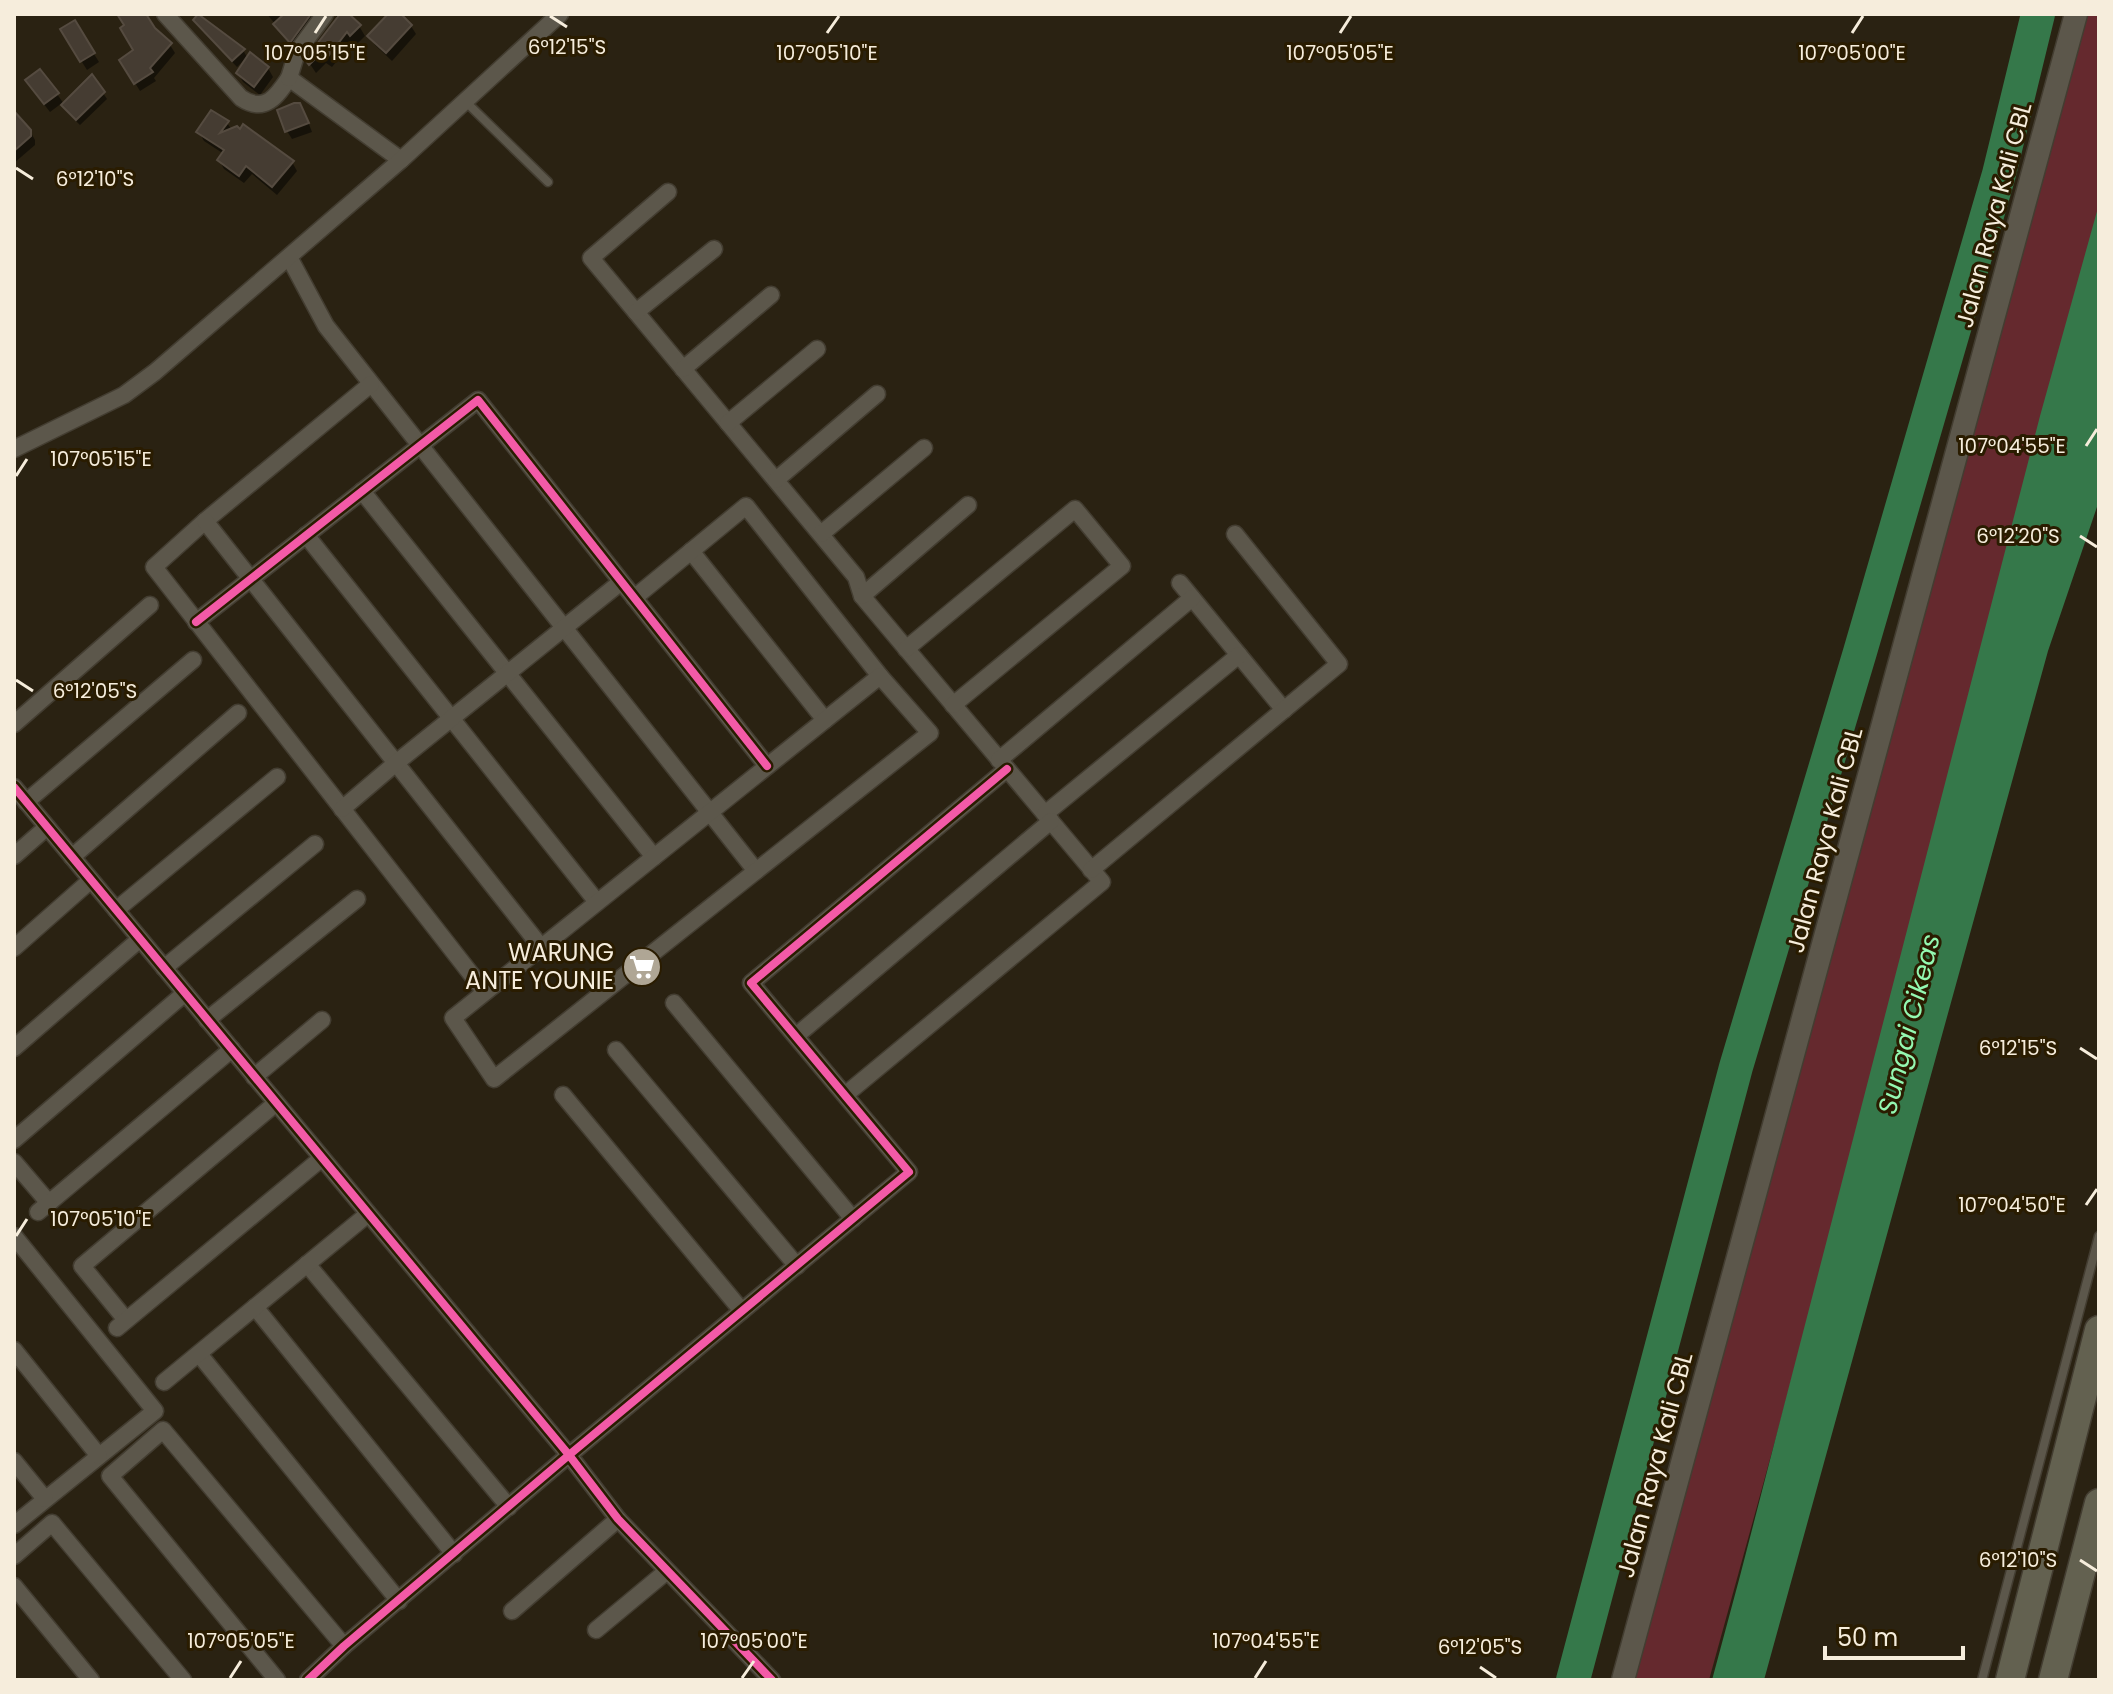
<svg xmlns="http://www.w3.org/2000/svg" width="2113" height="1694" viewBox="0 0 2113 1694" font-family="Poppins,sans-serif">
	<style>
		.green { fill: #65292e }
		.water { fill: #35784a }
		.shadow { fill: #0007 }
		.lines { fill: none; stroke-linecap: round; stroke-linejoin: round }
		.river { stroke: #35784a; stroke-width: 34 }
		.building { fill: #453c32; stroke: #554b40; stroke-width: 2 }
		.lane-casing { stroke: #433d31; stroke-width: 11 }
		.street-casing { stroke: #433d31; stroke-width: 19 }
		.secondary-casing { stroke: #433d31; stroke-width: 25 }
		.highway-casing { stroke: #433d31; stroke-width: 31 }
		.lane { stroke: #5c574b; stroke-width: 8 }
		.street { stroke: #5c574b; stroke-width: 16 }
		.secondary { stroke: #5c574b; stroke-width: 22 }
		.highway { stroke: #636150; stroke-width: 28 }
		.cycleway-casing { stroke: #2a1c00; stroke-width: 13 }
		.cycleway { stroke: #f35aa7; stroke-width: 8 }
		.ticks { fill: none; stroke: #f6eddc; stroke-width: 3 }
		.labels { text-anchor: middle; stroke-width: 6; stroke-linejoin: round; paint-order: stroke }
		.street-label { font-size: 24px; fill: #f6eddc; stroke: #2a1c00 }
		.poi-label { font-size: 24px; fill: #f6eddc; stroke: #2a1c00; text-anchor: end }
		.water-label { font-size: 26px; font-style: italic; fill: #94f9b1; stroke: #2a1c00 }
		.ticks-label { font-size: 20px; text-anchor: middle; fill: #f6eddc; stroke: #2a1c00; stroke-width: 6; stroke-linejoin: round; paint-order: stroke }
	</style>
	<rect width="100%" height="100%" fill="#2a2212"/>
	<polygon class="green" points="2076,14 2099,14 2099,208 1780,1423 1709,1680 1623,1680"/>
	<polygon class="water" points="2099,204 2099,501 2048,651 1764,1680 1712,1680 1740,1576 2040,416"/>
	<g class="shadow">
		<polygon points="118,14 147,14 144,15 153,30 170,45 175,53 154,78 156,81 140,91 121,60 136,51 126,26"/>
		<polygon points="267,14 328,14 297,51"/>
		<polygon points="336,14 339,14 341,16 346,14 359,26 365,36 357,44 353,41 332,67 326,63 316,73 308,61 336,21"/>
		<polygon points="391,14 398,14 411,26 416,34 392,61 375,45 370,37"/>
		<polygon points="195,21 243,50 248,59 268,68 273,77 260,95 243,82 238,73 247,57 237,67 200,28"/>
		<polygon points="74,22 99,62 87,70 62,30"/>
		<polygon points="33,90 57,94 64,104 103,93 107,99 80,125 67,112 62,103 50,112"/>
		<polygon points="14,114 30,131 35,140 35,145 14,163"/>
		<polygon points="305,114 312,132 292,139 287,131"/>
		<polygon points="227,123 232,130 292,162 297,171 277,195 252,174 244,183 224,169 219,160 224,154 204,141 199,132"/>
	</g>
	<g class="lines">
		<polyline class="river" points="1573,1680 1736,1067 1860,652 1999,174 2038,14"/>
	</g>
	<g class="building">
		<polygon points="117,14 146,14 155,28 172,43 150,68 153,72 134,84 119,60 133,50 120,28 124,25"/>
		<polygon points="198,14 245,49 232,61 193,20"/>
		<polygon points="284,14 311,14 290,43 273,24"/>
		<polygon points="340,14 349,14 361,25 350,36 347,32 326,59 320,54 309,65 306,61 307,57"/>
		<polygon points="388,14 401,14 412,25 386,53 367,36"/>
		<polygon points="75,20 95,53 80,62 60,29"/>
		<polygon points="250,52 269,67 254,87 236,73"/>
		<polygon points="40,69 59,93 44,104 25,80"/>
		<polygon points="92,74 105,92 76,120 61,105"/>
		<polygon points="294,103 300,103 309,123 285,132 277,110"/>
		<polygon points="211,110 229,121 220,133 237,126 240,129 243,124 294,161 272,187 246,166 239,176 217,160 224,150 196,132"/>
		<polygon points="14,111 31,130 31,136 14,151"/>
	</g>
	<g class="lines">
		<defs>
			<g id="lane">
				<polyline points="465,101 548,182"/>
				<polyline points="1982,1680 2099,1236"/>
			</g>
			<g id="street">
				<path d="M165 14 241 98C265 114 277 96 289 78L401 160"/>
				<polyline points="289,78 297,52 325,14"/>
				<polyline points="668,192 591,258 856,577 862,596 1102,882 845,1095"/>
				<polyline points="289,257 326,326 756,871"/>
				<polyline points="636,312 714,249"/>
				<polyline points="683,369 771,295"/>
				<polyline points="371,384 205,521 154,567 485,992"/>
				<polyline points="728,423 817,349"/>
				<polyline points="14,449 124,395 155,372 401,160 560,14"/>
				<polyline points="776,480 877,394"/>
				<polyline points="362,491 654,857"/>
				<polyline points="205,521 541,947"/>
				<polyline points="821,534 924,448"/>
				<polyline points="306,535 597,902"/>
				<polyline points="691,551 825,720"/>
				<polyline points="1180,583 1284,710"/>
				<polyline points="862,596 968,505"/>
				<polyline points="634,598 746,506 880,676"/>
				<polyline points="196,622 478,400 767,766"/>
				<polyline points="906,649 1075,509 1122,566 953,705"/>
				<polygon points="880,676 930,733 494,1079 453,1018"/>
				<polyline points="14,724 150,605"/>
				<polyline points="999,760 1192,598"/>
				<polyline points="14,787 569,1455 618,1519 772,1680"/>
				<polyline points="26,802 193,660"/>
				<polyline points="342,809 396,763 621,582"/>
				<polyline points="1045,814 1239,655"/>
				<polyline points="14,856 47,827"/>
				<polyline points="72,857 238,713"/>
				<polyline points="1091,870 1339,664 1235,534"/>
				<polyline points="116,910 277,777"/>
				<polyline points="14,948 91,880"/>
				<polyline points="164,968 315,844"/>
				<polyline points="674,1003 853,1219"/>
				<polyline points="207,1020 357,899"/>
				<polyline points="796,1036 1051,821"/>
				<polyline points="14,1048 140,939"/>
				<polyline points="616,1050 797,1266"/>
				<polyline points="254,1077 322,1020"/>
				<polyline points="563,1095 742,1311"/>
				<polyline points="14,1140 185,993"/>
				<polyline points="14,1162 49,1203"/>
				<polyline points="38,1212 232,1049"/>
				<polyline points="14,1236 155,1411 14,1525"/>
				<polyline points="307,1264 509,1507"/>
				<polyline points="255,1307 454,1554"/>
				<polyline points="126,1320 82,1266 276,1103"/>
				<polyline points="117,1328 322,1158"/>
				<polyline points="14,1350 99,1456"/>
				<polyline points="199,1354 399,1601"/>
				<polyline points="164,1382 368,1214"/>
				<polyline points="14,1461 45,1499"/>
				<polyline points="14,1556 52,1523 183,1680"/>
				<polyline points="14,1586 91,1680"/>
				<polyline points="512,1611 618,1519"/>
				<polyline points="596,1630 667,1571"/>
				<polyline points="277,1680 110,1476 163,1430 344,1646"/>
				<polyline points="308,1680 344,1646 569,1455 909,1172 751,983 1007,769"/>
			</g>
			<polyline id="secondary" points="1623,1680 2076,14"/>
			<g id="highway">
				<polyline points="2010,1680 2099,1330"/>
				<polyline points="2053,1680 2099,1503"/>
			</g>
		</defs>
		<use href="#lane" class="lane-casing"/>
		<use href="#street" class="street-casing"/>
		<use href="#secondary" class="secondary-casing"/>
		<use href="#highway" class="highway-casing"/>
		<use href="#lane" class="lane"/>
		<use href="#street" class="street"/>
		<use href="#secondary" class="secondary"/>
		<use href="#highway" class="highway"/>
		<defs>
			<g id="cycleway">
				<polyline points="196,622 478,400 767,766"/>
				<polyline points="14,787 569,1455 618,1519 772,1680"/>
				<polyline points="308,1680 344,1646 569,1455 909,1172 751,983 1007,769"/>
			</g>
		</defs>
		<use href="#cycleway" class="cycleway-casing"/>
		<use href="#cycleway" class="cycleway"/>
	</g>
	<path class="ticks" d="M550 16 567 27M315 33 326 16M827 33 839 16M1340 33 1351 16M1852 33 1863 16M16 168 33 179M2086 446 2097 429M16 476 27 459M2080 536 2097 547M16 680 33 691M2080 1048 2097 1059M2086 1205 2097 1189M16 1236 27 1219M2080 1560 2097 1571M1480 1667 1496 1678M230 1678 241 1661M742 1678 754 1661M1255 1678 1266 1661"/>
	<defs>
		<symbol id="supermarket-disc" viewBox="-11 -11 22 22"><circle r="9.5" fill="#afa695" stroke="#2a1c00"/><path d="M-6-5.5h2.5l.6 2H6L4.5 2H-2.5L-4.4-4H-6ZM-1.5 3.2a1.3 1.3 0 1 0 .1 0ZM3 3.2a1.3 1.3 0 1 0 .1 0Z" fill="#fff"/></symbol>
	</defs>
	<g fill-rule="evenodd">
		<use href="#supermarket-disc" x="620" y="945" width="44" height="44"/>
	</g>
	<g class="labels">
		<g class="street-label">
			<text transform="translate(1994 215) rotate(-75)" y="8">Jalan Raya Kali CBL</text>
			<text transform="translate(1825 840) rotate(-75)" y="8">Jalan Raya Kali CBL</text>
			<text transform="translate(1655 1465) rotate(-75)" y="8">Jalan Raya Kali CBL</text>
		</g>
		<g class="poi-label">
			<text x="614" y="961">WARUNG<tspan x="614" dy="28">ANTE YOUNIE</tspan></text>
		</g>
		<g class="water-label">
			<text transform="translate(1909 1024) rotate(-76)" y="9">Sungai Cikeas</text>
		</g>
	</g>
	<g class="ticks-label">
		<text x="567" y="54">6°12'15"S</text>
		<text x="315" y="60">107°05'15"E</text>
		<text x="827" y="60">107°05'10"E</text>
		<text x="1340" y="60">107°05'05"E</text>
		<text x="1852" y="60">107°05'00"E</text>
		<text x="95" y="186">6°12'10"S</text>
		<text x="2012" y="453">107°04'55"E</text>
		<text x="101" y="466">107°05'15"E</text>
		<text x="2018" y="543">6°12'20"S</text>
		<text x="95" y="698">6°12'05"S</text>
		<text x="2018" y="1055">6°12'15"S</text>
		<text x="2012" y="1212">107°04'50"E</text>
		<text x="101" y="1226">107°05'10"E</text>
		<text x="2018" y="1567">6°12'10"S</text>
		<text x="241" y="1648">107°05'05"E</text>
		<text x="754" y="1648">107°05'00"E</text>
		<text x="1266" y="1648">107°04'55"E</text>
		<text x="1480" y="1654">6°12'05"S</text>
	</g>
	<rect width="2113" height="1694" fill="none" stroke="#f6eddc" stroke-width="32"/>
	<path d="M1825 1646v12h138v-12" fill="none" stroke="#f6eddc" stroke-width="4"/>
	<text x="1837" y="1646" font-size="24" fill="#f6eddc" stroke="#2a1c00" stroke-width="6" paint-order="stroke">50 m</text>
</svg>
